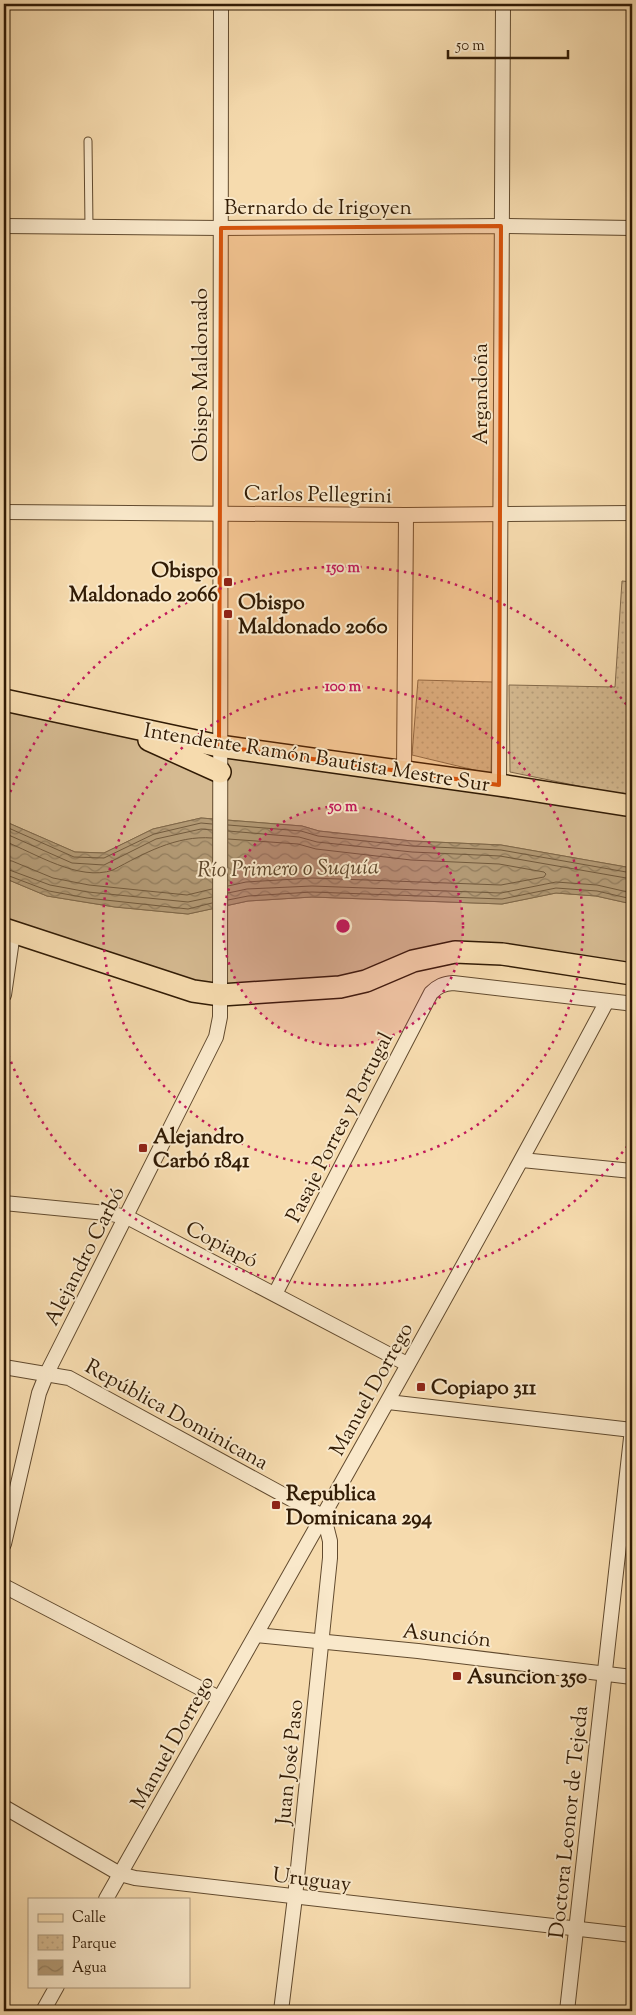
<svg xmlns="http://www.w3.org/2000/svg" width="636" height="2015" viewBox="0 0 636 2015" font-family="'Sorts Mill Goudy',serif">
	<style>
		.grass { fill: #d5ba91; stroke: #836a4b }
		.park { fill: url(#park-dots); stroke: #836a4b }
		.water { fill: url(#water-waves); stroke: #7f6748 }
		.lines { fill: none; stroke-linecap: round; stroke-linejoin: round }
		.shore { stroke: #725a3d; stroke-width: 1 }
		.lane-casing { stroke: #624b2f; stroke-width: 9 }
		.street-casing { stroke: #624b2f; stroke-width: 16 }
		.primary-casing { stroke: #311b05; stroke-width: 24 }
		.lane { stroke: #f9e8ca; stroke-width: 7 }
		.street { stroke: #f9e8ca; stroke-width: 14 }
		.primary { stroke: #f6dbae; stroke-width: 21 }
		.marked { fill: #d6530b; fill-opacity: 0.2; stroke: #d6530b; stroke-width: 4; stroke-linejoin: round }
		.ring { fill: none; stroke: #c2185b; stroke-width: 2.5; stroke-dasharray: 2.5 5 }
		.poi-dot { fill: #8f2418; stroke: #f9e8ca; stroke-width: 2 }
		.labels { text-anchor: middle; stroke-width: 4; stroke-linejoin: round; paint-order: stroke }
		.street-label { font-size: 21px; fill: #311b05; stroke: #f9e8ca }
		.poi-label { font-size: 21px; font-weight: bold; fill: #311b05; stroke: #f9e8ca; text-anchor: start }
		.water-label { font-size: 22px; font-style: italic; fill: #5e472c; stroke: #f9e8ca }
		.centre { fill: #c2185b; stroke: #f9e8ca; stroke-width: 2.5 }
		.ring-label { font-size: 15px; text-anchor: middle; font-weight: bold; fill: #c2185b; stroke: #f9e8ca; stroke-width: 4; stroke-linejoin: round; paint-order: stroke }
	</style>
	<defs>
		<pattern id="park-dots" width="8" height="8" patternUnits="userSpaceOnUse" patternTransform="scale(1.25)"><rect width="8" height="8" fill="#d5ba91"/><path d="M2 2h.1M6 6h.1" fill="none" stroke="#b79f7c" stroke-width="1.8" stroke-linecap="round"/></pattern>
		<pattern id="water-waves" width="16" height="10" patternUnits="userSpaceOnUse" patternTransform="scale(1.25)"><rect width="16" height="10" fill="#b39a75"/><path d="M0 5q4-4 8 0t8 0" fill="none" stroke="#927d5e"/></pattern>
	</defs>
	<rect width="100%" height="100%" fill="#f6dbae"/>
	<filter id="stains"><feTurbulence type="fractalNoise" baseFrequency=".004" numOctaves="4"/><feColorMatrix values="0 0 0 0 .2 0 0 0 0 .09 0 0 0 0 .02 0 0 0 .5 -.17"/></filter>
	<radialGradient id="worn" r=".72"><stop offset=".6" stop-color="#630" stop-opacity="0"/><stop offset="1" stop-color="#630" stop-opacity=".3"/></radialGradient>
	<g class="grass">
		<polygon points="4,700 632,806 632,868 501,845 412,841 319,831 302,826 201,818 153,829 104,853 75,852 4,821"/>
		<polygon points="4,878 47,896 115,907 188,914 248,901 312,897 502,904 556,893 596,896 632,904 632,974 477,952 366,981 221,995 4,929"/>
	</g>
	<g class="park">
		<polygon points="622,581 632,582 632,797 510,772 509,685 615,687"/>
		<polygon points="418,680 493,682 491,774 412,755"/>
	</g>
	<polygon class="water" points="201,818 302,826 319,831 412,841 501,845 632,868 632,904 596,896 556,893 502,904 312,897 248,901 188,914 115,907 47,896 4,878 4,821 75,852 104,853 153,829"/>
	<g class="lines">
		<g class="shore">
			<polyline points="228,825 301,831 318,836 412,846 501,850 632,873"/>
			<polyline points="4,826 74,857 104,858 154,834 201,823 212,824"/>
			<polyline points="228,831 299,837 317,842 412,852 500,856 632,879"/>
			<polyline points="4,833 72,863 104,865 156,839 201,829 212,830"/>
			<path d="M4 841C35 853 79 882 113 870 143 854 176 835 212 838"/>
			<polyline points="4,860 12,861 53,878 89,885 187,895 212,889"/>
			<polyline points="4,868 50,885 88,892 188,902 212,897"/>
			<polyline points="4,874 49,891 87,898 188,909 212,903"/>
			<polyline points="228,886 246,882 312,878 501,885 544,877 546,874 544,872 499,864 411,860 316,849 298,844 228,839"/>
			<polyline points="228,893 247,889 312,886 501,893 556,882 597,885 632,893"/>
			<polyline points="228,900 248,896 312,892 502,899 556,888 597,891 632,899"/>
		</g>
		<defs>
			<polyline id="lane" points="88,141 89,227"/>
			<g id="street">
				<polyline points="4,226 221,228 501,226 632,228"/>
				<polyline points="4,512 406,515 632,513"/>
				<polyline points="404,772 406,515"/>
				<polyline points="499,785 503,4"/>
				<polyline points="4,995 13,933"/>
				<polyline points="522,1160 632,1171"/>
				<polyline points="4,1203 106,1213 127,1217 407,1364"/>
				<path d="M275 1294 431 993C438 986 443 984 453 983L626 1003 632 1005"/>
				<polyline points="4,1367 69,1378 324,1517"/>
				<polyline points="388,1402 632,1430"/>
				<polyline points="4,1544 39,1393 47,1373 206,1057 216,1037 220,1017 221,4"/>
				<polyline points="4,1586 219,1698"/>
				<polyline points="256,1635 418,1651 632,1677"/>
				<polyline points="4,1807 120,1874 135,1878 632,1935"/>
				<path d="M106 1899C275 1600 446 1303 607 1001"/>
				<polyline points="43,2011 57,1986"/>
				<polyline points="281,2011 295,1897 330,1558 330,1541 324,1517"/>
				<polyline points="567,2011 632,1429"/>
			</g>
			<g id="primary">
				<polyline points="4,700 219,746 499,785 632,806"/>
				<polyline points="149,740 220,772"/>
				<polyline points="4,929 193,991 221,995 340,987 366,981 413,961 455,952 502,954 632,974"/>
			</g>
		</defs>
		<use href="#lane" class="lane-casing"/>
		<use href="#street" class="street-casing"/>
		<use href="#primary" class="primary-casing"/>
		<use href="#lane" class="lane"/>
		<use href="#street" class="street"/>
		<use href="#primary" class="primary"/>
	</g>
	<path class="marked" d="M501 226 499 785 219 746 221 228Z"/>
	<circle cx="343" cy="926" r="120" fill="#c2185b" fill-opacity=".12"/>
	<g class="ring">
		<circle cx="343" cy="926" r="120"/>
		<circle cx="343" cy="926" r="240"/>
		<path d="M632 1140A359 359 0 0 1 5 1046M5 806A359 359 0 0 1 632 712"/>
	</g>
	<g class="poi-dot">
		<rect x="223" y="577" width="10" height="10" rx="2.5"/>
		<rect x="223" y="609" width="10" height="10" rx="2.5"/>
		<rect x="138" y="1143" width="10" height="10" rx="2.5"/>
		<rect x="416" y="1382" width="10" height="10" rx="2.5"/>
		<rect x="271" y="1500" width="10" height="10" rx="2.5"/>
		<rect x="452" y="1671" width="10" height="10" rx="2.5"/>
	</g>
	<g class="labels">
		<g class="street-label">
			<text x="318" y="214">Bernardo de Irigoyen</text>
			<text transform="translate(200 375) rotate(-90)" y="7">Obispo Maldonado</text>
			<text transform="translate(480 394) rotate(-90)" y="7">Argandoña</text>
			<text transform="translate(318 494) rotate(1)" y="7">Carlos Pellegrini</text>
			<text transform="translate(317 757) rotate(9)" y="7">Intendente Ramón Bautista Mestre Sur</text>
			<text transform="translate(339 1127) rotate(-63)" y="7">Pasaje Porres y Portugal</text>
			<text transform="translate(222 1244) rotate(27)" y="7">Copiapó</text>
			<text transform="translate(84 1256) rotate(-63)" y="7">Alejandro Carbó</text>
			<text transform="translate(371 1389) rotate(-61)" y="7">Manuel Dorrego</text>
			<text transform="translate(177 1414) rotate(29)" y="7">República Dominicana</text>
			<text transform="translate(447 1635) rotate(6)" y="7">Asunción</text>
			<text transform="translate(172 1742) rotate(-61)" y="7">Manuel Dorrego</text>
			<text transform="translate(289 1762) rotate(-84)" y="7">Juan José Paso</text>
			<text transform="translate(568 1822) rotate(-84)" y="7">Doctora Leonor de Tejeda</text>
			<text transform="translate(312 1879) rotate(7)" y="7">Uruguay</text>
		</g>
		<g class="poi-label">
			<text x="218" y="577" text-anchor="end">Obispo<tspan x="218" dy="24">Maldonado 2066</tspan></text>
			<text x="238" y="609">Obispo<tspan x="238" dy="24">Maldonado 2060</tspan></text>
			<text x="153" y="1143">Alejandro<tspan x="153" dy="24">Carbó 1841</tspan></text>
			<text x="431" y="1394">Copiapo 311</text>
			<text x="286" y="1500">Republica<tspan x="286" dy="24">Dominicana 294</tspan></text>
			<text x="467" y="1683">Asuncion 350</text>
		</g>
		<g class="water-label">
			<text transform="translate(288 867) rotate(-1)" y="8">Río Primero o Suquía</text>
		</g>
	</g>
	<circle cx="343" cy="926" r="8" class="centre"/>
	<g class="ring-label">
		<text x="343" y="572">150 m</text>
		<text x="343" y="691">100 m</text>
		<text x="343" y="811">50 m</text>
	</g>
	<rect width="636" height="2015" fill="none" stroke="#f6dbae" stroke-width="20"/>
	<rect x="5" y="5" width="626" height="2005" fill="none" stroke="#311b05" stroke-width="2.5"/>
	<rect x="10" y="10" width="616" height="1995" fill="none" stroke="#311b05"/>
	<rect x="28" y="1898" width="162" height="90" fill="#f9e8ca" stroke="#a9967b"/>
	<rect x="38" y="1914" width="25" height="8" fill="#f6dbae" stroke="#a9967b"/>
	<text x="72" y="1922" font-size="15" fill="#311b05">Calle</text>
	<rect x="38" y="1935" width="25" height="15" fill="url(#park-dots)" stroke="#a9967b"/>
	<text x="72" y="1948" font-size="15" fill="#311b05">Parque</text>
	<rect x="38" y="1960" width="25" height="15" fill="url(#water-waves)" stroke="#a9967b"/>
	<text x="72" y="1972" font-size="15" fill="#311b05">Agua</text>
	<path d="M448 50v8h120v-8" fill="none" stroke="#311b05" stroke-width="2.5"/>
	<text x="456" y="50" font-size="15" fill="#311b05" stroke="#f9e8ca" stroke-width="4" paint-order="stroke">50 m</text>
	<rect width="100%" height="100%" filter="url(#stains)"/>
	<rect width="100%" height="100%" fill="url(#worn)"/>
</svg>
